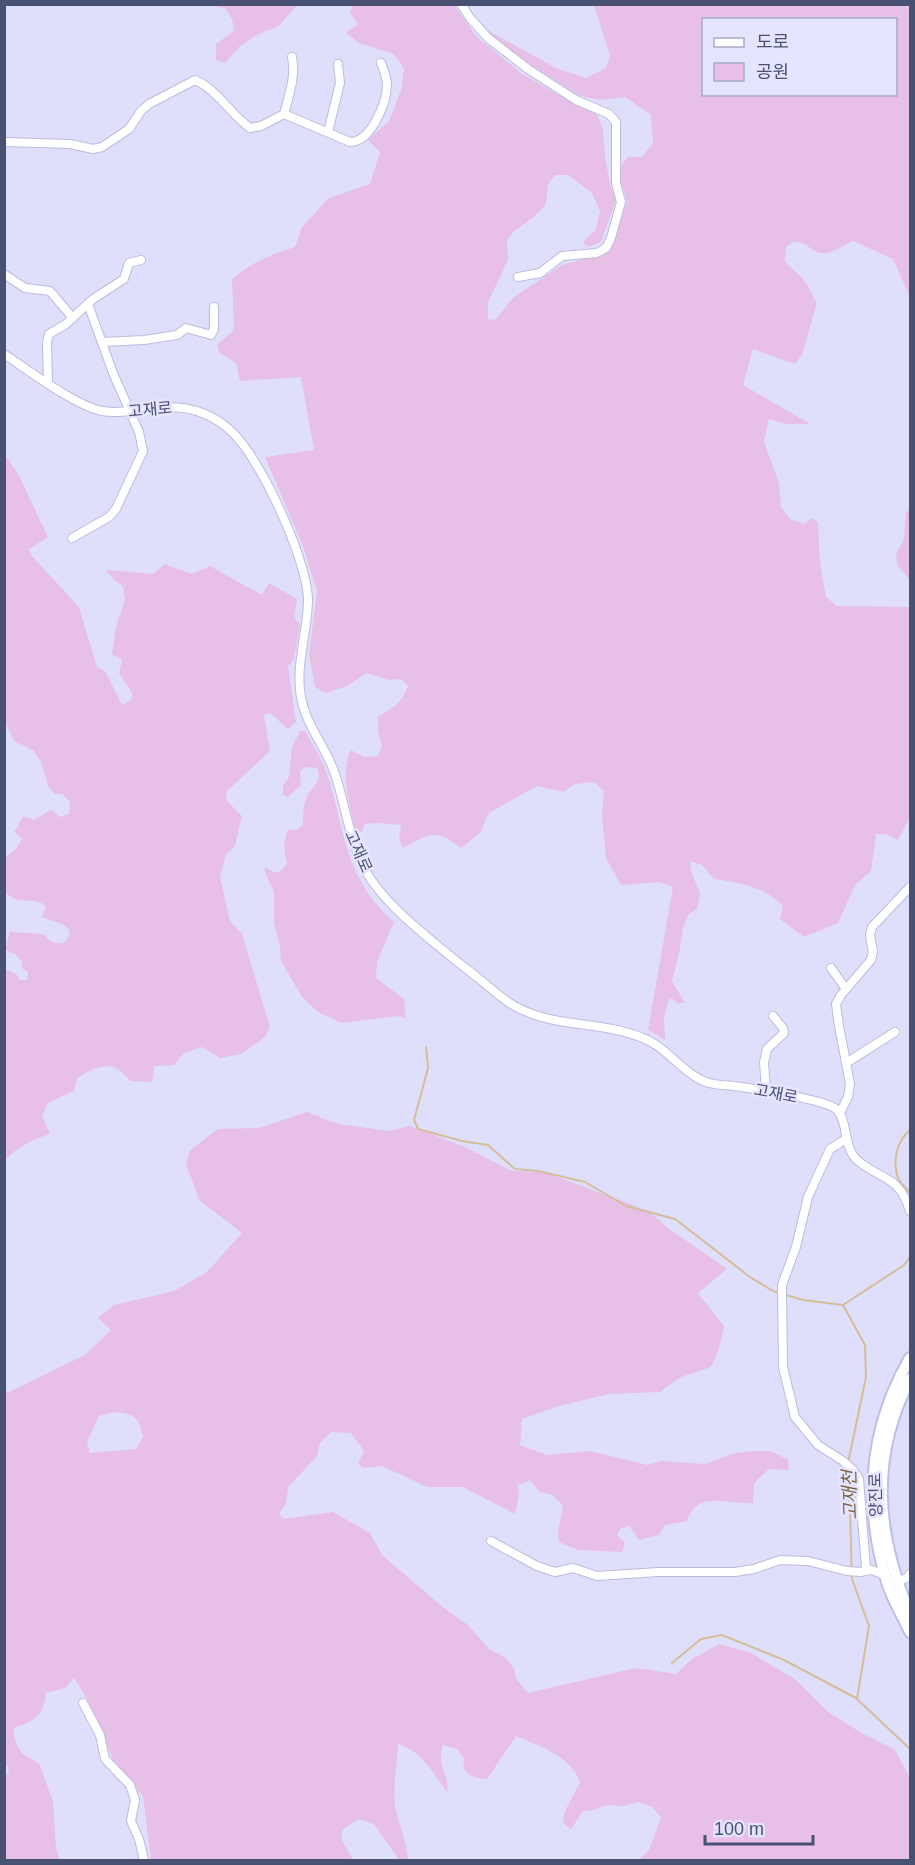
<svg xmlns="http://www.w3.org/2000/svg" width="915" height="1865" font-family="Arial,'Noto Sans KR',sans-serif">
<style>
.green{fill:#e8bfe7;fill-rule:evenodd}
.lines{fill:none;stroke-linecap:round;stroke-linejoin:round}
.stream{stroke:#d5bd9c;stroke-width:2}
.street-casing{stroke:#babddc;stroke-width:10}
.secondary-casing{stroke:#bcc0e6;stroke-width:14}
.street{stroke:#fff;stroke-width:8}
.secondary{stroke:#fff;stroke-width:10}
.labels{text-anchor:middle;stroke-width:5;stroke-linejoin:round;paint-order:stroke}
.street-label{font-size:16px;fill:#485171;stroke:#e6e5ff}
.water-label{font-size:18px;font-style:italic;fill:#7d643f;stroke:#e6e5ff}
</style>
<rect width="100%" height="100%" fill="#e0dffb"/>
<g class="green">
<path d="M202 5 297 4V5L280 25 257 35 240 46 225 63 216 60V44L234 31 232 19 225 8Z"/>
<path d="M353 5H454L477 37 521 73 574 104 597 114 603 130 605 157 611 188 616 200 601 242 588 247 583 242 596 229 600 211 591 192 568 175H555L548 185 546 204 534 217 514 231 507 241 508 260 488 302V319L495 320 514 297 562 265 606 253 612 244 627 201 620 177 622 164 628 157H642L653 143 651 115 625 97 601 100 580 96 510 51 478 25 556 68 586 78 606 68 610 56 594 5H910V297L893 259 853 241C842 246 827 258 815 251 803 244 809 243 793 242L786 247 785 261C790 268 796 271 802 278 807 282 812 296 817 303L802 355 795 364 753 349 743 385 810 424H785L769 419 764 442 779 483 781 507 790 519 804 524 812 518 818 522 820 563 826 597 837 606 910 607V817L898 840 887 834H876L871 871 855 885 838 923 804 937 780 919 783 906C767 888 738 882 714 879L702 865 690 861 691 871 700 893 697 909 689 914 683 927 680 949 672 981 685 1003H678L669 998 664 1018 665 1040 648 1030 673 887 659 882 621 885 606 858 602 815 604 791 594 782 575 784 564 792 537 786 489 813 480 833 461 848C434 828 431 833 403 848L399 838 401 825 378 823 365 824 362 832 355 829C350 804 339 774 351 750L364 757 378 756 382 746 378 731V716C393 709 402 702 408 686L401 679 390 680 366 673 347 686 326 693 315 687 309 655 317 591 303 546 265 457 314 450 301 377 240 381 236 363 219 352 217 345 234 330 232 279C250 263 272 254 295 247L302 227 329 198 370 184 380 152 368 140 389 121 401 90 404 69 394 54 359 43 346 33 358 24 350 12ZM704 20H896V94H704Z"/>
<path d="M4 453 19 476 48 537 29 549 31 555 79 607 97 667 105 671 122 705 131 700 132 693 119 673 122 660 112 654 116 626 125 600 123 586 114 580 106 570 153 574 165 564 192 574 210 566 262 595 269 583 297 599 294 618 300 624 294 659 288 666 296 722 288 729 270 713 264 715 270 751 226 792 227 801 242 816 235 846 226 854 220 877 230 921 242 934 270 1027 265 1037 241 1054 220 1058 202 1047 184 1053 174 1065 154 1066 152 1082 130 1081C113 1058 98 1066 77 1078L74 1091 48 1103 42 1116 50 1134C32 1140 17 1146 5 1161V969L16 974 20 980H27L28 972 22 968V962L15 954 5 950 10 931C22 934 33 932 45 935 50 943 55 944 64 943L70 935 69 929C62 922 51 921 42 917L46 906C36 898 29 902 18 900 14 899 8 895 5 893V858L17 848 22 838 14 832 24 816 34 820 51 810 60 817 69 814 70 802 62 794H55L49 788 41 762 34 751 14 741 5 722Z"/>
<path d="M910 508V580L897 565 896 554 904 539 906 513Z"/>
<path d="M300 731H305C313 745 323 760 328 777 347 837 344 876 394 922L377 962 376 978 404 999 406 1019 399 1016 342 1023 318 1012 302 997 281 961 280 946 274 923V892L265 872V867L275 873 282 870 287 863C284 851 283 842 288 830H296L303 825C303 817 303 807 306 799 310 786 324 783 317 768L305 767 300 771 301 785 288 797 283 795V786L289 777 292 747Z"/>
<path d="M307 1112 338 1124 389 1131 410 1126 465 1147 512 1171 544 1172 630 1204 653 1215 668 1228 727 1269 698 1293 724 1326 719 1349 711 1367 681 1377 660 1392 609 1394 555 1407 522 1419 520 1445 547 1455 589 1451 648 1465 661 1461 705 1464 736 1453 754 1451H771L788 1460 789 1470 769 1469 754 1483 753 1503C728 1505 697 1489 687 1521L665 1525 659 1535 639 1540 629 1526 620 1529 617 1535 625 1543 622 1552 578 1550 559 1542 558 1532 563 1506 553 1495 540 1492 530 1480 518 1485 519 1496 515 1514 463 1487H427L382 1466 363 1468 358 1463 364 1451 351 1433 331 1432 320 1443 317 1456 288 1487 286 1503 279 1514 284 1519 333 1512 370 1533 382 1555 444 1608 468 1625 489 1649 505 1657 514 1668 516 1679 528 1693 636 1668 676 1674 692 1659 719 1644 751 1653 796 1680 827 1711 860 1732 895 1750 910 1778V1860H639L649 1850 661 1818 652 1807 639 1802 624 1806 607 1805 594 1810 583 1811 571 1829 563 1823 565 1811 580 1782C572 1757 538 1745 516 1736L487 1779C472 1778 461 1774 464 1758L457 1749 443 1745C436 1769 450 1772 447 1792 432 1772 423 1752 398 1744 397 1765 393 1785 395 1805 398 1824 407 1841 408 1860H399L374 1824 359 1819 342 1830V1840L353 1860H151L143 1796 115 1764 85 1695 74 1678 65 1688 46 1693C44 1716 34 1721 14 1728 14 1748 21 1755 39 1763L53 1801 56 1848 60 1860H5L4 1778 9 1772 8 1767 4 1764V1390L9 1392 85 1355 111 1330 98 1318 114 1305 174 1291 207 1272 242 1233 200 1201 186 1165 190 1150 218 1129 259 1128ZM115 1412C135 1414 138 1416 143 1436L136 1449 90 1453 87 1442 99 1416Z"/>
</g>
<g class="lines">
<g class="stream">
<path d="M426 1047 428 1068 414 1120 418 1129 462 1141 488 1145 515 1169 538 1171 585 1182 626 1206 675 1219 750 1277 773 1291 803 1300 843 1305"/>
<path d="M910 1130C897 1141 892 1160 898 1178 900 1183 907 1189 910 1193"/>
<path d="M848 1463 866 1377 865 1345 843 1305 904 1265 910 1257"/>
<path d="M847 1469 845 1477 850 1509 852 1579 869 1626 857 1699 910 1749"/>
<path d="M672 1663 701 1639 722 1635 784 1660 856 1698"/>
</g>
<defs>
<g id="street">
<path d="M461 4 470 18 488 38 528 69 576 100 609 114 616 122V183L621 202 611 238 606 248 597 253 562 256 540 273 518 277"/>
<path d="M284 114C289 95 296 77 292 57"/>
<path d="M328 132 340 83 338 64"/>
<path d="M4 142 70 144 93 149 102 147 129 129 141 111 149 104 195 80C218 90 230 114 250 128L261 126 284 114 350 142C371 142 386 104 387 86 387 78 384 70 381 63"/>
<path d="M4 274 25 288 50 291 72 317"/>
<path d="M102 342 144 340 177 335 186 328 211 335 214 329V307"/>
<path d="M4 354C28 370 76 406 102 411 118 414 135 410 151 408 183 404 211 410 234 434 262 462 307 560 308 599 308 631 295 665 301 697 306 726 326 747 335 774 345 804 348 832 361 862 379 902 430 939 464 967 479 978 493 991 508 1002 548 1029 600 1020 643 1038 667 1047 682 1073 706 1082 717 1086 729 1085 741 1087 758 1089 825 1100 836 1109 848 1119 843 1147 857 1160 882 1181 899 1175 910 1211"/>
<path d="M48 383 47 343 49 334 66 324 93 299 124 279 129 263 141 260"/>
<path d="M72 538 109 517 116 509 143 451 139 432 113 373 88 304"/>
<path d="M831 968 846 989"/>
<path d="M846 1063 895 1032"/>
<path d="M766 1092 764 1062 767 1049 784 1033 783 1028 773 1016"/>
<path d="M840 1113 848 1097 850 1084 839 1026 836 1004 841 995 871 960 873 952 870 935 872 927 910 887"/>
<path d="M846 1139 830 1149 808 1197 796 1247 782 1285 783 1367 795 1417 818 1445 843 1461 854 1471 859 1479 866 1568 885 1575"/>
<path d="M491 1541 537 1566 555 1572 573 1568 597 1576 658 1572H735L754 1569 780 1560 808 1561 847 1571 861 1572 870 1570"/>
<path d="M894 1582 907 1578 910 1574"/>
<path d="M83 1703 100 1735 105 1759 130 1785 135 1800 131 1821 139 1839 144 1860"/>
</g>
<g id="secondary">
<path d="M910 1358C869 1429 863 1503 887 1582 892 1599 903 1616 910 1632"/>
<path d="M910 1379C869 1457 876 1535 910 1614"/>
</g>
</defs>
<use href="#street" class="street-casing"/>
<use href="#secondary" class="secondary-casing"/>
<use href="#street" class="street"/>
<use href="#secondary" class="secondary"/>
</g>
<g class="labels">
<g class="street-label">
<text transform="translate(150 409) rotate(-5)" y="6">고재로</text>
<text transform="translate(359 851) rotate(66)" y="6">고재로</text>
<text transform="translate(776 1093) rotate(11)" y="6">고재로</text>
<text transform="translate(875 1495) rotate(-91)" y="6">양진로</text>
</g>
<g class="water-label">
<text transform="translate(850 1495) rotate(-92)" y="6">고재천</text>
</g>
</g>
<rect width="915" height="1865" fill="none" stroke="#485171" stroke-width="12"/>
<rect x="702" y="18" width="195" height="78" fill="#e6e5ff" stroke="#a7aac6" stroke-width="1.5"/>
<rect x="714" y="38" width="30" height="9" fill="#ffffff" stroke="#a7aac6" stroke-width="1.5"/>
<text x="756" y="48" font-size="18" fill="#485171">도로</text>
<rect x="714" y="63" width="30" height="18" fill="#e8bfe7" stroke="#a7aac6" stroke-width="1.5"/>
<text x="756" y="78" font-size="18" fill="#485171">공원</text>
<path d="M705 1835v9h108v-9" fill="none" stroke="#485171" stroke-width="3"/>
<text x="714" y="1835" font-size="18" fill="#485171" stroke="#e6e5ff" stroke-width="4.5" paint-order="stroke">100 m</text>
</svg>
